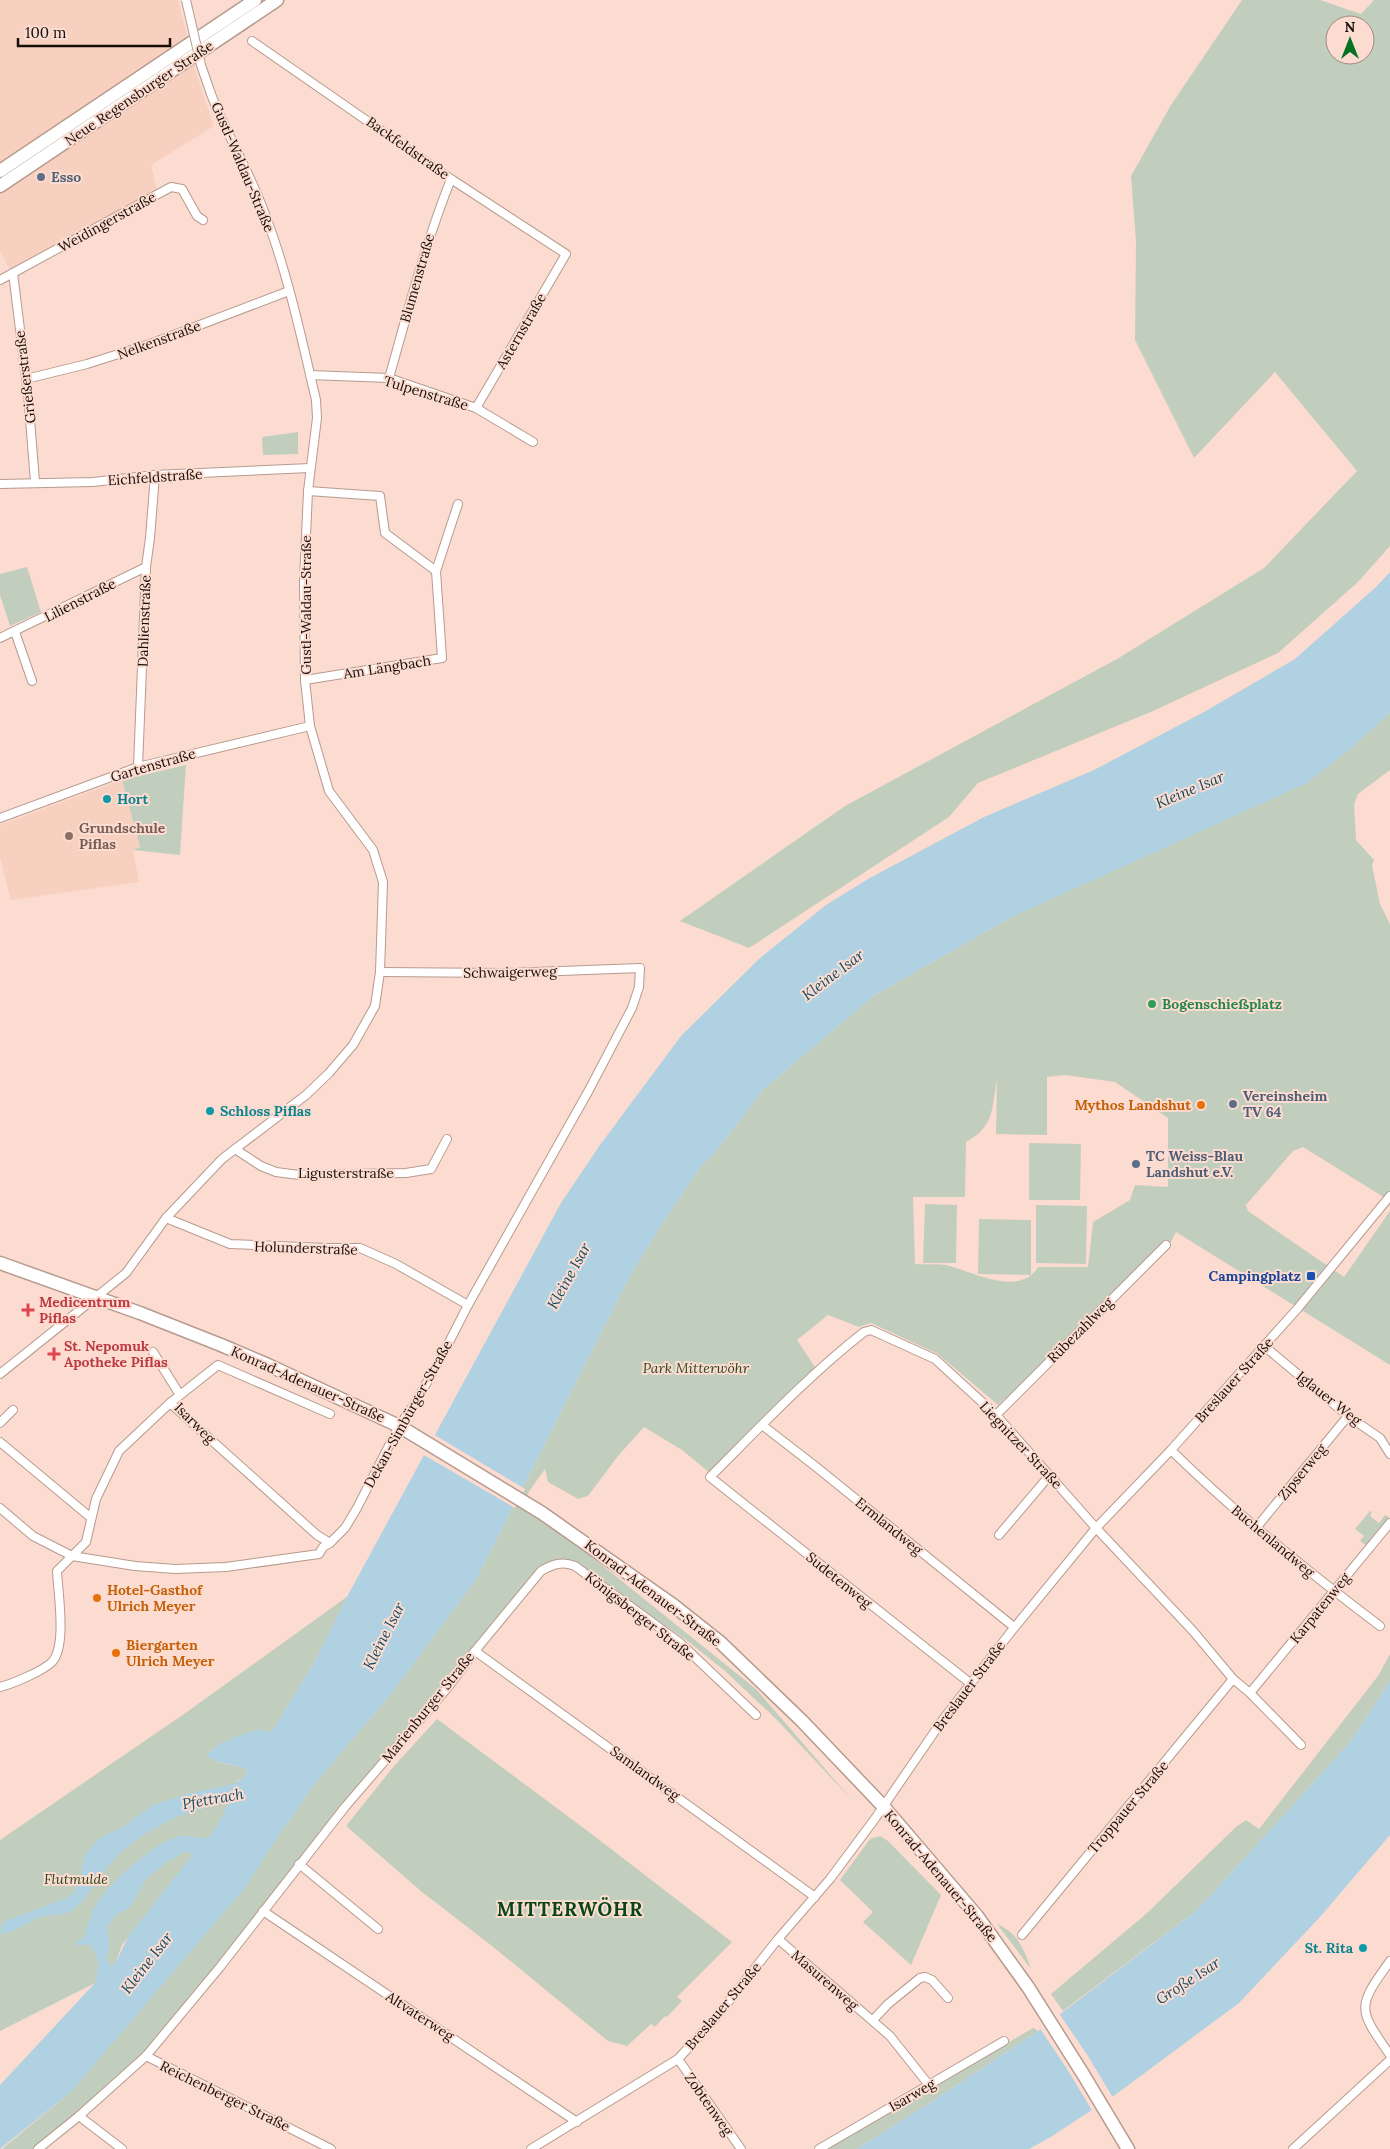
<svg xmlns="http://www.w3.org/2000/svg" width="1390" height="2149" font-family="Lora,serif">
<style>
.built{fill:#f7d0c0}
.green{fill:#c2cebd;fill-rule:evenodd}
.water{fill:#b0d1e1;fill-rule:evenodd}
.pier{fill:#fcdcd0}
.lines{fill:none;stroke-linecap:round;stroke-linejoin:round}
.minor-casing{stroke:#b79a8e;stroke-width:10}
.primary-casing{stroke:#b79a8e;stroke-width:15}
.trunk-casing{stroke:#b79a8e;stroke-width:15}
.minor{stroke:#fff;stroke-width:8}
.primary{stroke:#fff;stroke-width:12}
.trunk{stroke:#fff;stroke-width:12}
.minor-bridge-casing{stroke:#b79a8e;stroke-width:10;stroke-linecap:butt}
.minor-bridge{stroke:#fff;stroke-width:8}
.service-dot{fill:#5c6f8a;stroke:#fcdcd0;stroke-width:2}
.culture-dot{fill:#0f9aa8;stroke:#fcdcd0;stroke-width:2}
.education-dot{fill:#8d6e63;stroke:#fcdcd0;stroke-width:2}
.leisure-dot{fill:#2e9e5b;stroke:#fcdcd0;stroke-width:2}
.food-dot{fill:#e8710a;stroke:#fcdcd0;stroke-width:2}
.transit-dot{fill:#1a4fb4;stroke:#fcdcd0;stroke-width:2}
.health-dot{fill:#e0444e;stroke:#fcdcd0;stroke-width:2}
.labels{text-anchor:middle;stroke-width:4;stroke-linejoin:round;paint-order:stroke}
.street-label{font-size:14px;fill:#170d09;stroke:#fcdcd0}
.service-label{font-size:14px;font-weight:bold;fill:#4e5e75;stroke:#fcdcd0;text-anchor:start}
.culture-label{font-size:14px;font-weight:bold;fill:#0d838f;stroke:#fcdcd0;text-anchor:start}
.education-label{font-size:14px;font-weight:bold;fill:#785e54;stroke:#fcdcd0;text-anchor:start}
.leisure-label{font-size:14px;font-weight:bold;fill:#27864d;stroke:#fcdcd0;text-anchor:start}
.food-label{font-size:14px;font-weight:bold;fill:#c56008;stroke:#fcdcd0;text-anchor:start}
.transit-label{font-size:14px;font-weight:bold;fill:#164399;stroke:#fcdcd0;text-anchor:end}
.health-label{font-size:14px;font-weight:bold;fill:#be3a42;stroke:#fcdcd0;text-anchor:start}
.park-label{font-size:14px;font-style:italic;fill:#2c461e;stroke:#fcdcd0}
.water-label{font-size:15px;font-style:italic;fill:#0f4c65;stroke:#fcdcd0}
.district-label{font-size:19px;font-weight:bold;letter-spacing:1px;fill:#064614;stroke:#fcdcd0}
</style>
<rect width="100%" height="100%" fill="#fcdcd0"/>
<g class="built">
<path d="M0 0H178L196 72 214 126 151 165 157 191 10 269 0 252Z"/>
<path d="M122 780 140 847 133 851 139 882 11 900 0 857V825Z"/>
</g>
<g class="green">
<path d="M1242 0H1320L1361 14 1374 0H1390V546L1358 582 1278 653 1153 711 978 783 949 817 749 948 680 921 845 806 1117 659 1264 568 1357 471 1275 372 1194 458 1135 340 1136 241 1131 176 1171 105ZM1335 25H1365V55H1335Z"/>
<path d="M298 432V454L263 455 262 437Z"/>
<path d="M27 567 41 612 10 626 0 595V574Z"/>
<path d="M1390 713V770L1358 794 1354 805 1356 840 1374 860 1372 865 1380 904 1390 924V1201L1303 1147 1293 1151 1246 1205 1248 1211 1344 1277 1390 1211V1365L1176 1232 1168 1247 1126 1292 998 1405 938 1354 871 1323 859 1327 828 1315 797 1340 815 1367 710 1473 682 1450 644 1427 618 1456 588 1496 578 1499 548 1482 545 1469 530 1490 521 1508 546 1520 756 1689 852 1800 776 1719 725 1671 685 1639 642 1610 593 1572 565 1562 541 1572 146 2056 38 2149H2L71 2092 279 1835 315 1784 391 1694 476 1580 630 1276 664 1221 703 1164 717 1150 764 1089 875 995 1012 917 1350 749ZM1065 1075 1115 1082 1168 1118V1187L1135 1185 1130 1200 1093 1222 1088 1267H1038C1020 1297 975 1273 950 1266 939 1263 926 1265 915 1264L913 1197H965L966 1142C995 1126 991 1110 997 1081L996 1134 1047 1135V1077Z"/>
<path d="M186 765 180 855 133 850 140 847 122 780Z"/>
<path d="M1029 1143 1081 1144 1080 1200H1029Z"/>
<path d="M925 1204 957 1205 956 1263H923Z"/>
<path d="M1036 1205 1087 1206 1086 1264 1036 1263Z"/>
<path d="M979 1219 1031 1220V1275L978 1274Z"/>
<path d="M1370 1511 1372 1512 1370 1516 1379 1523 1385 1515 1389 1517 1366 1545 1360 1541 1364 1536 1355 1529Z"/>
<path d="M348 1596 314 1663 274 1728 268 1732 258 1729 243 1736 228 1740 210 1751 212 1759C222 1765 235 1764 245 1769L247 1773 244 1777 237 1781 227 1807 217 1827 122 1945 115 1964 95 1983 0 2031V1840L184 1714Z"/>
<path d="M1390 1654V1681L1351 1741 1197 1910 1063 2011 1051 1994 1146 1914 1236 1827 1246 1820 1259 1829 1378 1676Z"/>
<path d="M437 1719 589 1832 732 1942 677 1997 682 2001 667 2017 665 2016 655 2027 651 2024 627 2046 608 2041 492 1946 422 1892 346 1826 394 1766Z"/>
<path d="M880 1836 888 1841 941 1895 911 1965 863 1922 873 1912 840 1880 870 1839Z"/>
<path d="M997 1924C1018 1933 1024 1949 1031 1969Z"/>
<path d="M1033 2028 1038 2031 925 2106 856 2149H826Z"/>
</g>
<g class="water">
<path d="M1390 572V713L1350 749 1307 783 1012 917 875 995 764 1089 717 1150 703 1164 664 1221 630 1276 476 1580 391 1694 315 1784 279 1835 244 1889 71 2092 0 2149V2085L95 1983C99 1968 102 1953 86 1944L78 1946 76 1942 85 1936C87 1924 92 1910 99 1900 113 1880 154 1843 177 1837 186 1834 198 1838 208 1838L217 1826 229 1802C189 1808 136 1832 110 1864 98 1878 86 1901 71 1911 61 1917 49 1913 38 1918 25 1924 15 1933 0 1934L3 1922 66 1898 73 1893 78 1886 85 1854 101 1837 125 1826 151 1806 186 1794 234 1784 244 1777 247 1773 245 1769C232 1763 219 1765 207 1756 217 1740 242 1736 258 1729L268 1732 274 1728 314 1663 348 1595 561 1203 600 1145 681 1036 759 959 826 905 868 879 984 817 1094 770 1204 712 1295 659 1376 587ZM184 1852H189L191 1854V1857L130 1934C124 1942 118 1963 111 1967L106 1958 110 1944 107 1927 116 1915 129 1908 148 1877 166 1863Z"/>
<path d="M1390 1681V1835L1320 1917 1239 2003 1115 2095 1049 2138 1029 2149H856L925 2106 1038 2031 1197 1910 1351 1741Z"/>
</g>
<g class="pier">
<path d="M433 1434 525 1489 515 1508 422 1454Z"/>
<path d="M1058 2012 1088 2056 1113 2098 1093 2112 1067 2069 1039 2027Z"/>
</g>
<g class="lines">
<defs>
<g id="minor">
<path d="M252 41 451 179 566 254 476 408"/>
<path d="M13 273 28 394 35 482"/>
<path d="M0 280 171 187 182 189 197 216 203 220"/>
<path d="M310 375 389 378 476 408 533 442"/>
<path d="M389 378C408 311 425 244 451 179"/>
<path d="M26 379 87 364 150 344 289 291"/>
<path d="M0 484 93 482 155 475 310 468"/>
<path d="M308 491 380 496 385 533 436 571 458 504"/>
<path d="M15 632 32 681"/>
<path d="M0 638 146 567"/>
<path d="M305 680 442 658 436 571"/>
<path d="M138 767 146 567 150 538 155 475"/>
<path d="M0 818 138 767 310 726"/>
<path d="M235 1149 261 1166 276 1172 299 1175 406 1173 431 1169 447 1139"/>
<path d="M166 1218 230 1244 326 1248H360L396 1264 468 1305"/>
<path d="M1264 1346 1348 1416 1380 1438 1390 1454"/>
<path d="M153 1352 180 1395"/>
<path d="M0 1374 126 1273 166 1218 222 1159 306 1095 329 1073 353 1045 375 1006 380 972 383 882 373 850 329 791 310 726 305 680 304 581 308 491 317 418 316 400C301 336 287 270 263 209 248 169 226 133 211 94"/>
<path d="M330 1414 218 1365 170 1403 317 1535 330 1543"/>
<path d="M996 1415 1166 1245"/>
<path d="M0 1423 13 1410"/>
<path d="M762 1425 815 1466 1014 1627"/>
<path d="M0 1442 90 1517"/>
<path d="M1171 1450C1236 1514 1307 1571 1380 1626"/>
<path d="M0 1508 33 1536 72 1556 135 1566 175 1569 226 1567 319 1554 323 1547 330 1543 345 1528 357 1508 399 1426 414 1405 443 1354 468 1305 589 1090 632 1008 639 987 640 968 506 973 380 972"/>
<path d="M1256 1528 1348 1416"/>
<path d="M999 1535 1049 1476"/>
<path d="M475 1651 815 1897"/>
<path d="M970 1683 710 1477C759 1428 809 1375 864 1332L871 1330 935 1359 996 1415 1096 1528 1193 1631 1233 1679 1250 1693 1301 1745"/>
<path d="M0 1687C12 1684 43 1671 52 1662 67 1646 58 1593 57 1571L86 1542 96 1499 119 1451 170 1403"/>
<path d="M1250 1693 1390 1523"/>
<path d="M299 1864 378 1929"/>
<path d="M263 1911 577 2122"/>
<path d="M1022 1935 1233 1679"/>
<path d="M778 1939 890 2036 929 2085"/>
<path d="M1390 1961C1357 2007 1357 2008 1390 2055"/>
<path d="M873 2020 888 2004 920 1978 925 1977 932 1980 948 1998"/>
<path d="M146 2056 331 2149"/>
<path d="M678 2059 741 2149"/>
<path d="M79 2116 122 2149"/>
<path d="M38 2149 79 2116 146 2056 220 1967 345 1807 449 1686 475 1651 541 1571C553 1564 562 1561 575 1566L679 1642 756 1715"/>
<path d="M531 2149 678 2059 714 2020 778 1939 830 1879 874 1820 944 1718 1010 1633 1096 1528 1171 1450 1298 1308 1390 1196"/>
<path d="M819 2149 1004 2041"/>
<path d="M1293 2149 1390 2060"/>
</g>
<path id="primary" d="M0 1263 140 1313 221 1345 268 1365 399 1426 542 1513 673 1605 721 1643 802 1721 883 1806 977 1916 1028 1987 1083 2074 1128 2149"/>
<g id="trunk">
<path d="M0 171 255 0"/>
<path d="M0 186 277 0"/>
</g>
</defs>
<use href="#minor" class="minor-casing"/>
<use href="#primary" class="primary-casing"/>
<use href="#trunk" class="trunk-casing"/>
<use href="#minor" class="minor"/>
<use href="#primary" class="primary"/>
<use href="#trunk" class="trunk"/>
<defs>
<path id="minor-bridge" d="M186 0 201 65 211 94"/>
</defs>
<use href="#minor-bridge" class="minor-bridge-casing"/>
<use href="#minor-bridge" class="minor-bridge"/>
</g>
<g class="service-dot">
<circle cx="41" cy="177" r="5"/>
<circle cx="1233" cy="1104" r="5"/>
<circle cx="1136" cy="1164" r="5"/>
</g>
<g class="culture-dot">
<circle cx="107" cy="799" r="5"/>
<circle cx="210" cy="1111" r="5"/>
<circle cx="1363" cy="1948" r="5"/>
</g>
<circle class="education-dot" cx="69" cy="836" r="5"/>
<circle class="leisure-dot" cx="1152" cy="1004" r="5"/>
<g class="food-dot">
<circle cx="1201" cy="1105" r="5"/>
<circle cx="97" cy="1598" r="5"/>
<circle cx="116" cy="1653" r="5"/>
</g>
<rect class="transit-dot" x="1306" y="1271" width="10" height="10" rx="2.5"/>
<g class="health-dot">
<path d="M25.5 1302.5h5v5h5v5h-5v5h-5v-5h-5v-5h5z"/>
<path d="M51.5 1346.5h5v5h5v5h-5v5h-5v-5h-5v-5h5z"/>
</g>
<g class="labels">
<g class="street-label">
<text transform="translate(139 93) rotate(-34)" y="5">Neue Regensburger Straße</text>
<text transform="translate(408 148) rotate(35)" y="5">Backfeldstraße</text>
<text transform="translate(243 167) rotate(67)" y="5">Gustl-Waldau-Straße</text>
<text transform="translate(107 222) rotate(-29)" y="5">Weidingerstraße</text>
<text transform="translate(417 278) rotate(-74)" y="5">Blumenstraße</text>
<text transform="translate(521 331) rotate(-60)" y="5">Asternstraße</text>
<text transform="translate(159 340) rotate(-20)" y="5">Nelkenstraße</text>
<text transform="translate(25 377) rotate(-97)" y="5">Grießerstraße</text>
<text transform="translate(426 393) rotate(17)" y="5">Tulpenstraße</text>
<text transform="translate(155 477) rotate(-4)" y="5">Eichfeldstraße</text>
<text transform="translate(80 600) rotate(-27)" y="5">Lilienstraße</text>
<text transform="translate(306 605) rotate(-90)" y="5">Gustl-Waldau-Straße</text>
<text transform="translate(144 621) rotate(-88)" y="5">Dahlienstraße</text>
<text transform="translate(387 667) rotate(-9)" y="5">Am Längbach</text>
<text transform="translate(153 765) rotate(-16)" y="5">Gartenstraße</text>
<text transform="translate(510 972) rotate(-1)" y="5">Schwaigerweg</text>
<text x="346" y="1178">Ligusterstraße</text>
<text transform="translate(306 1248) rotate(2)" y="5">Holunderstraße</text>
<text transform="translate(1080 1330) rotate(-45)" y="5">Rübezahlweg</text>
<text transform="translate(1234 1380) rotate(-48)" y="5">Breslauer Straße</text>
<text transform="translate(308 1384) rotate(24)" y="5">Konrad-Adenauer-Straße</text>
<text transform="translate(1329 1398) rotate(38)" y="5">Iglauer Weg</text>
<text transform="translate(408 1414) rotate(-61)" y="5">Dekan-Simbürger-Straße</text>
<text transform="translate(195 1423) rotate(45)" y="5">Isarweg</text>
<text transform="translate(1021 1445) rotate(47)" y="5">Liegnitzer Straße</text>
<text transform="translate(1302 1472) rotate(-51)" y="5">Zipserweg</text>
<text transform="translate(889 1526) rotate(39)" y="5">Ermlandweg</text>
<text transform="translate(1273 1541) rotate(40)" y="5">Buchenlandweg</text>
<text transform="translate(839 1580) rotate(39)" y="5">Sudetenweg</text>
<text transform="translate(653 1593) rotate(37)" y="5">Konrad-Adenauer-Straße</text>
<text transform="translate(1320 1608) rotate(-51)" y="5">Karpatenweg</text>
<text transform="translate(640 1616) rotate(38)" y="5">Königsberger Straße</text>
<text transform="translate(969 1686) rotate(-53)" y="5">Breslauer Straße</text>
<text transform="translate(428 1707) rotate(-51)" y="5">Marienburger Straße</text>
<text transform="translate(645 1773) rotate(36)" y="5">Samlandweg</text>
<text transform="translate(1128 1807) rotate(-50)" y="5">Troppauer Straße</text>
<text transform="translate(941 1876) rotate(50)" y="5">Konrad-Adenauer-Straße</text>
<text transform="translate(825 1980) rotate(41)" y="5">Masurenweg</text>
<text transform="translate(723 2006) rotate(-50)" y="5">Breslauer Straße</text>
<text transform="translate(420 2016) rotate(33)" y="5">Altvaterweg</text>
<text transform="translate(912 2095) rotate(-30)" y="5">Isarweg</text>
<text transform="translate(225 2096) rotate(26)" y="5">Reichenberger Straße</text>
<text transform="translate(709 2104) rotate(55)" y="5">Zobtenweg</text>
</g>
<g class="service-label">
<text x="51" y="182">Esso</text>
<text x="1243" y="1101">Vereinsheim<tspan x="1243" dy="16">TV 64</tspan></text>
<text x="1146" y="1161">TC Weiss-Blau<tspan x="1146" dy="16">Landshut e.V.</tspan></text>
</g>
<g class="culture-label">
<text x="117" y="804">Hort</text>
<text x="220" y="1116">Schloss Piflas</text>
<text x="1353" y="1953" text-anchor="end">St. Rita</text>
</g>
<g class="education-label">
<text x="79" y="833">Grundschule<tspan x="79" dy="16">Piflas</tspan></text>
</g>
<g class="leisure-label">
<text x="1162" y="1009">Bogenschießplatz</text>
</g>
<g class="food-label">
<text x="1191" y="1110" text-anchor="end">Mythos Landshut</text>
<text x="107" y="1595">Hotel-Gasthof<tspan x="107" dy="16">Ulrich Meyer</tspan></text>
<text x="126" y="1650">Biergarten<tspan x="126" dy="16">Ulrich Meyer</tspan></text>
</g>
<g class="transit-label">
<text x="1301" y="1281">Campingplatz</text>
</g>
<g class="health-label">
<text x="39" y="1307">Medicentrum<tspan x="39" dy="16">Piflas</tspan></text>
<text x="64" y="1351">St. Nepomuk<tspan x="64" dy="16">Apotheke Piflas</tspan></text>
</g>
<g class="park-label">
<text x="696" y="1373">Park Mitterwöhr</text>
<text x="76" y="1884">Flutmulde</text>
</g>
<g class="water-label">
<text transform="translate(1190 790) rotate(-23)" y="5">Kleine Isar</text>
<text transform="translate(833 975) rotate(-37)" y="5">Kleine Isar</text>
<text transform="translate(569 1276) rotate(-61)" y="5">Kleine Isar</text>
<text transform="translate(384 1636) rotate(-63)" y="5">Kleine Isar</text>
<text transform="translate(213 1799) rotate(-10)" y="5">Pfettrach</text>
<text transform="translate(147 1963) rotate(-52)" y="5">Kleine Isar</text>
<text transform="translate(1188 1981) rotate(-33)" y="5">Große Isar</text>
</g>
<g class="district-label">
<text x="570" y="1916">MITTERWÖHR</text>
</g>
</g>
<g transform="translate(1350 40)"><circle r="24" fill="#fcdcd0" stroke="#a08980"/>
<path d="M0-4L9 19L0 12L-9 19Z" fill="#067224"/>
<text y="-8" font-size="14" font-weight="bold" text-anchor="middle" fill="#170d09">N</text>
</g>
<path d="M18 38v8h152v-8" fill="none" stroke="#170d09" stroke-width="2.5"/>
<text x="25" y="38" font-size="15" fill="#170d09" stroke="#fcdcd0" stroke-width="4" paint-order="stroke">100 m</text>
</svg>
